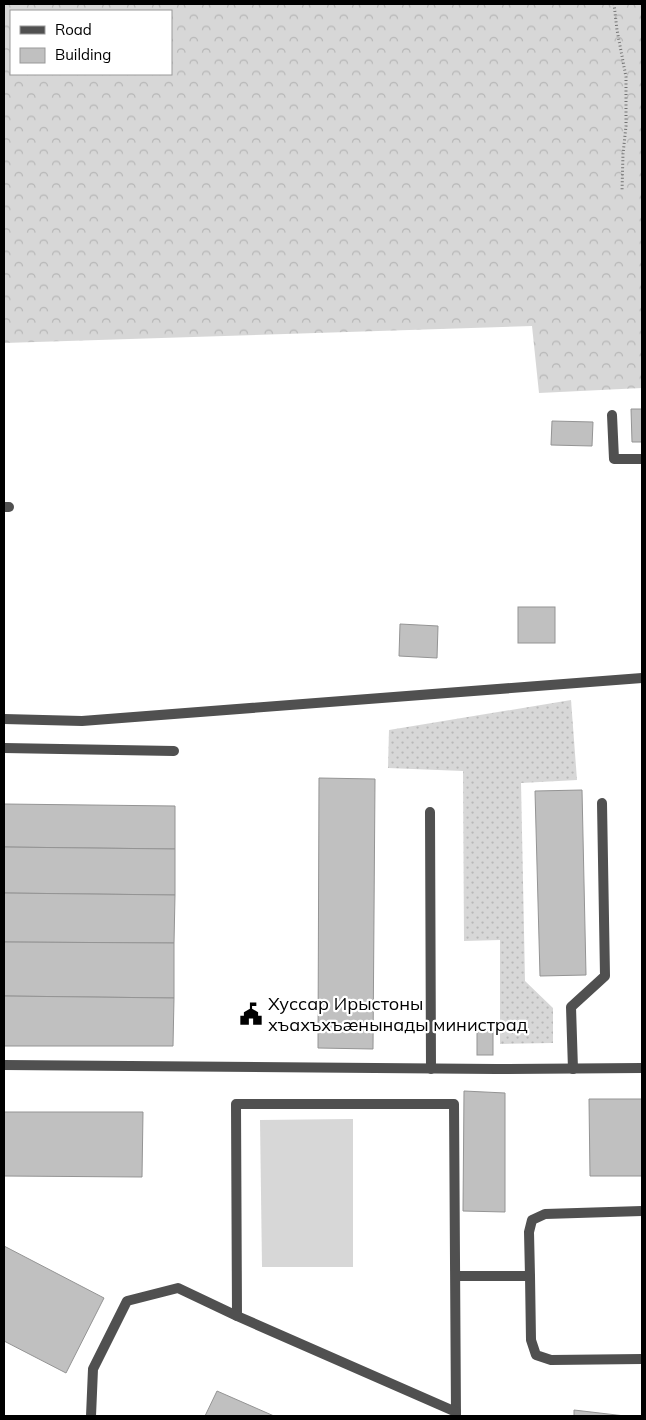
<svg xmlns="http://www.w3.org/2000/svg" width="646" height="1420" font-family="Mulish,sans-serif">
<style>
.grass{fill:url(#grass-dots)}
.forest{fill:url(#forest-crowns);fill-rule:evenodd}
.garden{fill:#d7d7d7}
.building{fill:#c0c0c0;stroke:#949494}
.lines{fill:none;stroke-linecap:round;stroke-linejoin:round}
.path{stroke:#727272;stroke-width:3;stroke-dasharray:1 2.5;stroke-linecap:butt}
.service{stroke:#505050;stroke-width:10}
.minor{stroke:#505050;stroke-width:10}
.labels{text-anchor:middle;stroke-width:4.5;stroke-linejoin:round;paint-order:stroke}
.poi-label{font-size:18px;fill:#000;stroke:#fff;text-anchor:start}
</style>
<defs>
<pattern id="grass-dots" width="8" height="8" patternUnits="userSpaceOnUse" patternTransform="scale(1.25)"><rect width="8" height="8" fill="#d7d7d7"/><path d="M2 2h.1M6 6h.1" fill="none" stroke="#b7b7b7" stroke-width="1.8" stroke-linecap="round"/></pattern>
<pattern id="forest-crowns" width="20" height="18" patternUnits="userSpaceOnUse" patternTransform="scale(1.25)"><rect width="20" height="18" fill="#d7d7d7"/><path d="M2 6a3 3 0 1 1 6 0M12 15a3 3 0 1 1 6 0" fill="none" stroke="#b7b7b7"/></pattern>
</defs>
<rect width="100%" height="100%" fill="#fff"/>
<path class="grass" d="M571 700 577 780 521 783 525 981 553 1008V1043L500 1044V940L464 941 463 771 388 768 389 730Z"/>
<path class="forest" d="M4 4H642V388L539 393 532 326 4 343ZM11 11H171V74H11Z"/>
<path class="garden" d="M353 1119V1267H262L260 1120Z"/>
<g class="building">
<path d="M631 409H642V442H632Z"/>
<path d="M552 421 593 422 592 446 551 445Z"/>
<rect x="518" y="607" width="37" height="36"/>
<path d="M400 624 438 626 437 658 399 656Z"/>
<path d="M319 778 375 779 373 1049 318 1048Z"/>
<path d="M582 790 586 975 540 976 535 791Z"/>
<path d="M4 804 175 806V849L4 847Z"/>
<path d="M4 847 175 849V895L4 893Z"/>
<path d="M4 893 175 895 174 943 4 942Z"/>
<path d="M4 942 174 943V998L4 996Z"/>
<path d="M4 996 174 998 173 1046H4Z"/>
<rect x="477" y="1029" width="16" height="26"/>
<path d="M464 1091 505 1093V1212L463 1211Z"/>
<path d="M589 1099H642V1176H590Z"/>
<path d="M4 1112H143L142 1177 4 1176Z"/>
<path d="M4 1246 104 1298 66 1373 4 1341Z"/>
<path d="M217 1391 274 1416H205Z"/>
<path d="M574 1410 625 1416H574Z"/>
</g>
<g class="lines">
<path class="path" d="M614 4 617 30 626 77V126L623 154 622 191"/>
<g class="service">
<path d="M612 415 614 459H642"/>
<path d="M4 507H9"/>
<path d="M4 719 82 721 642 678"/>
<path d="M4 748 174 751"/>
<path d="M430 812 431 1069"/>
<path d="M4 1065 496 1069"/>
<path d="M573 1069 571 1007 605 976 602 803"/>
<path d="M456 1276H530L531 1340 536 1355 551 1360 642 1359"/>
<path d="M530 1276 529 1232 532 1220 545 1214 642 1211"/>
<path d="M237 1316 236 1104H454L456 1416"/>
<path d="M91 1416 93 1369 127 1301 178 1288 237 1316 456 1412"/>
</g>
<path class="minor" d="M496 1069 642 1068"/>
</g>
<defs>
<symbol id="civic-bare" viewBox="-9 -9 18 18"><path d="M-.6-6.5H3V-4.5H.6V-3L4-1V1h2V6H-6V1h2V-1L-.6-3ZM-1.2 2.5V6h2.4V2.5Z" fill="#000" stroke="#fff" stroke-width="2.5" paint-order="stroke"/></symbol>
</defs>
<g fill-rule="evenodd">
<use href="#civic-bare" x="235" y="998" width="32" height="32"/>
</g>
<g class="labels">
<g class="poi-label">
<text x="268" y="1010">Хуссар Ирыстоны<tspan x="268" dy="21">хъахъхъæнынады министрад</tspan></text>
</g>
</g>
<rect width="646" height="1420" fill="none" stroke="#000000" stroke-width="10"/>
<rect x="10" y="10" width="162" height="65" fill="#ffffff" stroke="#999999"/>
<rect x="20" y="26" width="25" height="8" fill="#505050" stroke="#999999"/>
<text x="55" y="35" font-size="15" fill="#000000">Road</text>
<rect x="20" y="48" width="25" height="15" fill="#c0c0c0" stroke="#999999"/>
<text x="55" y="60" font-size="15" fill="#000000">Building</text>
</svg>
